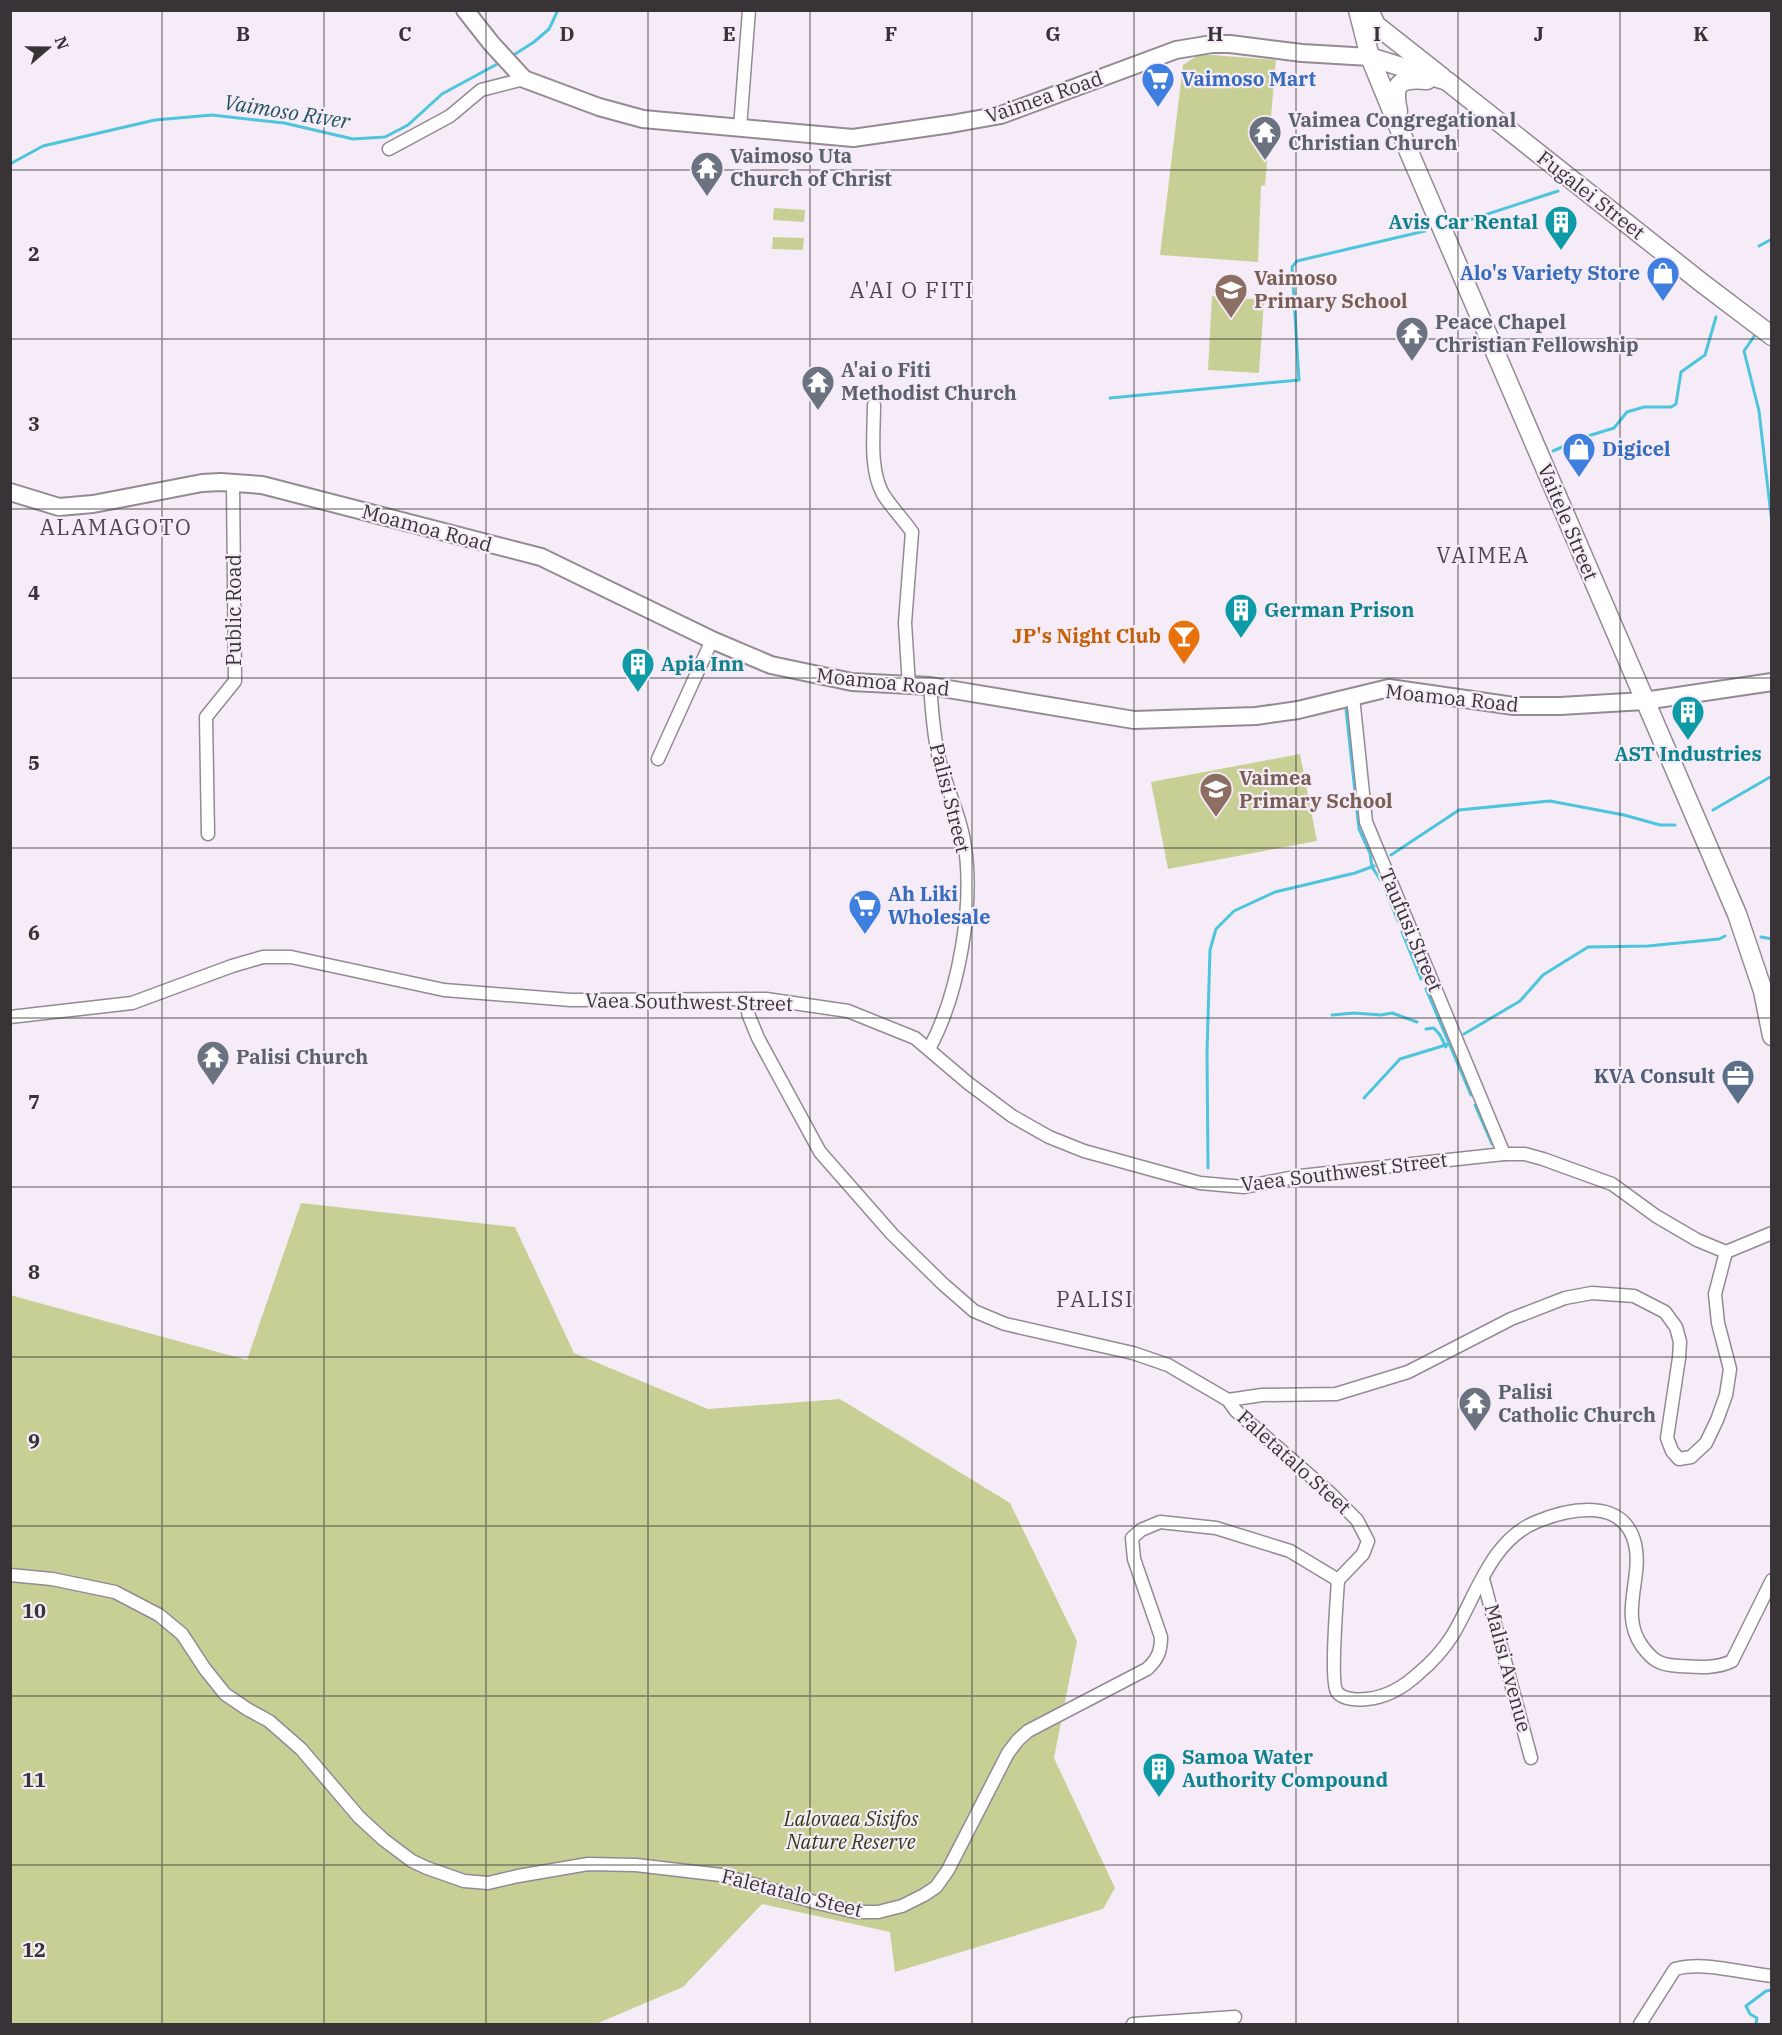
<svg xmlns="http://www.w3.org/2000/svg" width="1782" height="2035" font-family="'IBM Plex Serif',serif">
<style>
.green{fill:#c7cf95}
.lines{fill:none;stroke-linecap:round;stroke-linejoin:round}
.stream{stroke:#4cc5dd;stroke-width:3}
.street-casing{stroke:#938a94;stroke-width:15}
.secondary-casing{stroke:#938a94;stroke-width:20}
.primary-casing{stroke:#938a94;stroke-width:21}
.street{stroke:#fff;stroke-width:12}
.secondary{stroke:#fff;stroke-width:16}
.primary{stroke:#fff;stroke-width:18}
.grid{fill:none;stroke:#373337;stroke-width:1.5;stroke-opacity:0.55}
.labels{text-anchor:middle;stroke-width:4.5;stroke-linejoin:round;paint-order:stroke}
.shop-label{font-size:20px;font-weight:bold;fill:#366cbe;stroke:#f6ecf7;text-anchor:start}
.street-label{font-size:20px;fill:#373337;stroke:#f6ecf7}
.worship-label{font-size:20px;font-weight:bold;fill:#5b616d;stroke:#f6ecf7;text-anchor:start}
.culture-label{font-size:20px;font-weight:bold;fill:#0d838f;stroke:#f6ecf7;text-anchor:start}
.education-label{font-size:20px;font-weight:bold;fill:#785e54;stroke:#f6ecf7;text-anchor:start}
.food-label{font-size:20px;font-weight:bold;fill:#c56008;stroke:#f6ecf7;text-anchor:end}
.service-label{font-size:20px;font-weight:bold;fill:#4e5e75;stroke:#f6ecf7;text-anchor:end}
.park-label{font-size:20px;font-style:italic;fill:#353914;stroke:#f6ecf7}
.water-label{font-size:21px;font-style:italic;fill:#20535e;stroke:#f6ecf7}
.quarter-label{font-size:22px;letter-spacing:1.5px;fill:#4d454f;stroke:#f6ecf7}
.grid-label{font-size:20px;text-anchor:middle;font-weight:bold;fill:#373337;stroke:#f6ecf7;stroke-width:4.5;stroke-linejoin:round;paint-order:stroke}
</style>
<rect width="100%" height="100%" fill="#f6ecf7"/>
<g class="green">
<path d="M1200 54 1276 60 1265 185 1261 186 1258 262 1160 255 1183 65Z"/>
<path d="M774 208 805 210 804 222 773 220Z"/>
<path d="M773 237 804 238 803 250 772 249Z"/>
<path d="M1212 296 1264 300 1259 373 1208 370Z"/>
<path d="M1300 754 1317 841 1168 869 1151 782Z"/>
<path d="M301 1203 515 1227 574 1353 708 1409 840 1399 1010 1503 1077 1641 1054 1758 1115 1888 1103 1909 895 1972 890 1932 762 1904 683 1987 596 2024H11L10 1295 247 1360Z"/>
</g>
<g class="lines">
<g class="stream">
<path d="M512 56 534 42 549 29 558 10"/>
<path d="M10 164 43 146 155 120 212 115 284 123 353 139 385 137 408 125 442 94 501 62"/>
<path d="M1457 224 1558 191"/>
<path d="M1759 246 1772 239"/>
<path d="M1755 335 1744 351 1759 411 1772 524"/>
<path d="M1110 398 1299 380 1292 267 1297 261 1425 231"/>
<path d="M1553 451 1588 436 1614 428 1627 412 1644 407H1671L1676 404 1681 372 1705 355 1716 317"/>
<path d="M1346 709 1359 829 1370 853 1372 867 1381 881"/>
<path d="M1713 810 1772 776"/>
<path d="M1391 855 1459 810 1550 801 1624 815 1660 825H1675"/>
<path d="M1386 891 1398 921"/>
<path d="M1402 932 1421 979"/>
<path d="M1761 937 1772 939"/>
<path d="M1426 989 1471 1095"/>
<path d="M1332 1015 1354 1013 1381 1015 1392 1013 1417 1022"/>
<path d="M1426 1029 1434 1028 1440 1035 1446 1047"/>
<path d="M1464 1034 1520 1001 1543 975 1588 947 1648 946 1719 939 1725 936"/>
<path d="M1364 1098 1400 1059 1449 1044"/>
<path d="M1475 1105 1492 1144"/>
<path d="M1208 1168 1207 1052 1210 950 1216 929 1234 911 1275 892 1355 873 1374 866"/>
<path d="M1756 2024 1757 2018 1750 2014 1746 2006 1766 1991 1772 1990"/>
</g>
<defs>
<g id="street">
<path d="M740 128 749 10"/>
<path d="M389 149 450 116 481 90 524 79"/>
<path d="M874 405C874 432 869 469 883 494 891 507 903 519 912 532L905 623 909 686"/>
<path d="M1353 697 1366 822 1504 1154"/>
<path d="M658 759 712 640"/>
<path d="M208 834 206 717 235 681 233 483"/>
<path d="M745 999 749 1016 758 1038 820 1152 892 1234 943 1284 974 1311 1005 1324 1133 1353 1168 1365 1228 1400 1262 1395 1336 1394 1408 1372 1511 1319 1565 1298 1592 1293 1634 1296 1665 1312 1676 1327 1680 1342 1679 1358 1667 1438 1672 1451 1679 1459 1691 1457 1706 1443 1717 1420 1726 1395 1730 1369 1718 1323 1715 1294 1726 1252"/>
<path d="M10 1017 132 1003 232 966 263 957H291L444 990 571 1000 766 999 848 1011 915 1038 968 1083 1012 1116 1049 1137 1084 1151 1200 1183 1244 1187 1300 1176 1504 1154H1525L1543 1159 1612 1184 1656 1216 1697 1240 1726 1252 1772 1233"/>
<path d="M929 1049C959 994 975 903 964 841 959 811 944 783 938 754 933 731 932 708 930 686"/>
<path d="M10 1575 52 1579 115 1592 159 1615 182 1634 205 1669 225 1694 247 1709 269 1721 301 1749 359 1817 384 1840 412 1861 427 1868 464 1881 488 1883 518 1876 588 1864 636 1865 721 1875 818 1903 856 1912H878L902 1906 924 1895 936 1887 948 1870 1008 1753 1018 1740 1028 1731 1147 1669C1158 1659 1161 1651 1161 1637L1134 1559 1132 1538 1141 1530 1160 1522 1216 1528 1290 1551 1338 1580 1363 1554 1368 1541 1357 1520 1331 1494 1236 1411 1228 1400"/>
<path d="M1483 1579 1531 1758"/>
<path d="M1338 1580C1337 1598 1330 1682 1337 1692 1343 1700 1359 1700 1367 1699 1388 1697 1404 1687 1419 1673 1431 1663 1443 1650 1452 1636 1476 1597 1490 1541 1536 1522 1569 1508 1624 1497 1635 1544 1643 1578 1619 1614 1642 1646 1653 1661 1660 1665 1679 1666 1698 1667 1716 1669 1732 1661L1772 1580"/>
<path d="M1133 2024 1235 2017"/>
<path d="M1640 2024 1675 1969C1705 1961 1741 1973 1772 1976"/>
</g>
<g id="secondary">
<path d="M465 10 491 43 524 79 599 107 643 119 853 138 951 124 1001 115 1176 50 1212 44H1230L1302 53 1370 57"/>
<path d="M10 492 59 507 93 504 202 483 221 482 262 485 541 557 712 640 771 665 852 682 930 686 1134 720 1256 716 1298 710 1389 688 1514 706H1560L1644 701 1772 682"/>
</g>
<g id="primary">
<path d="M1358 10 1370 57 1406 145 1737 914 1763 991 1772 1036"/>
<path d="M1369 10 1376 25 1442 77"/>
<path d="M1370 57 1447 81 1702 283 1772 336"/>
<path d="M1398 111C1392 83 1399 78 1427 80"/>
</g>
</defs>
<use href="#street" class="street-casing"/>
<use href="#secondary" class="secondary-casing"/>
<use href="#primary" class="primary-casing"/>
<use href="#street" class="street"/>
<use href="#secondary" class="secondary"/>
<use href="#primary" class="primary"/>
</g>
<path class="grid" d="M162 10V2024M324 10V2024M486 10V2024M648 10V2024M810 10V2024M972 10V2024M1134 10V2024M1296 10V2024M1458 10V2024M1620 10V2024M10 170H1772M10 339H1772M10 509H1772M10 678H1772M10 848H1772M10 1018H1772M10 1187H1772M10 1357H1772M10 1526H1772M10 1696H1772M10 1865H1772"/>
<defs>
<symbol id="supermarket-pin" viewBox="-11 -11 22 30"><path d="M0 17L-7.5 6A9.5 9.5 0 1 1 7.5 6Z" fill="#3f7fe0" stroke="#f6ecf7"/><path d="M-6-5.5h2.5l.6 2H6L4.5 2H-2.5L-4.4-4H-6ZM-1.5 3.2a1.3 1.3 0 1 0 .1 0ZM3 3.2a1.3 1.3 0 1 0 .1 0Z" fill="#fff"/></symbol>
<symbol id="temple-pin" viewBox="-11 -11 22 30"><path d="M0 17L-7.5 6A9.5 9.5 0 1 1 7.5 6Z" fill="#6b7280" stroke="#f6ecf7"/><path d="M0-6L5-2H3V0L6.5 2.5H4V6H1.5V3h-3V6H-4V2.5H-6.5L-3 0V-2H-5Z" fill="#fff"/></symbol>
<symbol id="building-pin" viewBox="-11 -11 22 30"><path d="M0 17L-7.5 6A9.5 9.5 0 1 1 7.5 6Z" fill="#0f9aa8" stroke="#f6ecf7"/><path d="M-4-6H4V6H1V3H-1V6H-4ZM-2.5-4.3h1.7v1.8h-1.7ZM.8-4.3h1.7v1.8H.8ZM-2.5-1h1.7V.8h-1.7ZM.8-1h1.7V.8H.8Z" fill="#fff"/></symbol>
<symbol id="shop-pin" viewBox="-11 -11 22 30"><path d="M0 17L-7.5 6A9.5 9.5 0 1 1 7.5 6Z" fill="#3f7fe0" stroke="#f6ecf7"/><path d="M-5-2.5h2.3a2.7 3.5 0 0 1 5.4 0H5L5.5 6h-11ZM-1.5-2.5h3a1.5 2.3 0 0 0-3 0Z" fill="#fff"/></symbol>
<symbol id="school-pin" viewBox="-11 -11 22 30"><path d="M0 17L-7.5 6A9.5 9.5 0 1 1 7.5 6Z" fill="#8d6e63" stroke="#f6ecf7"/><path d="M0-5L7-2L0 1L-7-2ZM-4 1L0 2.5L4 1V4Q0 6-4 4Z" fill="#fff"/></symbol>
<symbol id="bar-pin" viewBox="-11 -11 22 30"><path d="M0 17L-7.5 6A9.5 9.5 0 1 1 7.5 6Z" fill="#e8710a" stroke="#f6ecf7"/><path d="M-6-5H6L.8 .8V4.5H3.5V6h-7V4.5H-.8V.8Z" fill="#fff"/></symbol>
<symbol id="office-pin" viewBox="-11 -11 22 30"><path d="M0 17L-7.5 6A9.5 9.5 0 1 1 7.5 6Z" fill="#5c6f8a" stroke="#f6ecf7"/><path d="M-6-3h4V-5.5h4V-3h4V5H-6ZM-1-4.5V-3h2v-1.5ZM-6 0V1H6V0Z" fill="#fff"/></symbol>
</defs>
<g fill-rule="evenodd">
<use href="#supermarket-pin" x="1139" y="60" width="38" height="52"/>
<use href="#temple-pin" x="1246" y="113" width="38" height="52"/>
<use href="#temple-pin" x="688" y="149" width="38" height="52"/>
<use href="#building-pin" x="1542" y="203" width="38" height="52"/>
<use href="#shop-pin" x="1644" y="254" width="38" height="52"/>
<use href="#school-pin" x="1212" y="271" width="38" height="52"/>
<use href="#temple-pin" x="1393" y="314" width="38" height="52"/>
<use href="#temple-pin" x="799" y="363" width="38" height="52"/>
<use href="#shop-pin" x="1560" y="430" width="38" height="52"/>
<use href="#building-pin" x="1222" y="591" width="38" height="52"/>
<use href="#bar-pin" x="1165" y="617" width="38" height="52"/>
<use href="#building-pin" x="619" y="645" width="38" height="52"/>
<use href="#building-pin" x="1669" y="693" width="38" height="52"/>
<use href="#school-pin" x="1197" y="770" width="38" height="52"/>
<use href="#supermarket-pin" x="846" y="887" width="38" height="52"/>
<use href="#temple-pin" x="194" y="1038" width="38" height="52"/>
<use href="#office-pin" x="1719" y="1057" width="38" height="52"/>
<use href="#temple-pin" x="1456" y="1384" width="38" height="52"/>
<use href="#building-pin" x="1140" y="1750" width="38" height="52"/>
</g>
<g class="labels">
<g class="shop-label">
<text x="1181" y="86">Vaimoso Mart</text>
<text x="1640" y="280" text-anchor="end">Alo's Variety Store</text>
<text x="1602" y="456">Digicel</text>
<text x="888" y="901">Ah Liki<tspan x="888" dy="23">Wholesale</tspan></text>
</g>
<g class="street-label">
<text transform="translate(1044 97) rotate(-19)" y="7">Vaimea Road</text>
<text transform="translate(1591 195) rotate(38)" y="7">Fugalei Street</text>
<text transform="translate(1568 522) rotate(67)" y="7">Vaitele Street</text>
<text transform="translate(427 528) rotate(15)" y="7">Moamoa Road</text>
<text transform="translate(234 610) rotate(-90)" y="7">Public Road</text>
<text transform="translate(883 682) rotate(6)" y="7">Moamoa Road</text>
<text transform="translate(1452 698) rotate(6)" y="7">Moamoa Road</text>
<text transform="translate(950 798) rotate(76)" y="7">Palisi Street</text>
<text transform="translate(1411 930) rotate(67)" y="7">Taufusi Street</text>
<text transform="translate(689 1002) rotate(1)" y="7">Vaea Southwest Street</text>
<text transform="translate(1344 1172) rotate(-7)" y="7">Vaea Southwest Street</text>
<text transform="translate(1294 1462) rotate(42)" y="7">Faletatalo Steet</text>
<text transform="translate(1508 1668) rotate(75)" y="7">Malisi Avenue</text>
<text transform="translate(792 1893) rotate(14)" y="7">Faletatalo Steet</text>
</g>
<g class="worship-label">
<text x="1288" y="127">Vaimea Congregational<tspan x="1288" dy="23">Christian Church</tspan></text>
<text x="730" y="163">Vaimoso Uta<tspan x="730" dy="23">Church of Christ</tspan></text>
<text x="1435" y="329">Peace Chapel<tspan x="1435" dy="23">Christian Fellowship</tspan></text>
<text x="841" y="377">A'ai o Fiti<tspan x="841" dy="23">Methodist Church</tspan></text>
<text x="236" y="1064">Palisi Church</text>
<text x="1498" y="1399">Palisi<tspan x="1498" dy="23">Catholic Church</tspan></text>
</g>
<g class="culture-label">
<text x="1538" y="229" text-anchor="end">Avis Car Rental</text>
<text x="1264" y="617">German Prison</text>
<text x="661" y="671">Apia Inn</text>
<text x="1688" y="761" text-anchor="middle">AST Industries</text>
<text x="1182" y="1764">Samoa Water<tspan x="1182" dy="23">Authority Compound</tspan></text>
</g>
<g class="education-label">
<text x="1254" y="285">Vaimoso<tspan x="1254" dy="23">Primary School</tspan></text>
<text x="1239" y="785">Vaimea<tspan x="1239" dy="23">Primary School</tspan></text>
</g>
<g class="food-label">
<text x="1161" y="643">JP's Night Club</text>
</g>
<g class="service-label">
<text x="1715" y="1083">KVA Consult</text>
</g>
<g class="park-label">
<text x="851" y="1826">Lalovaea Sisifos<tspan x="851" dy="23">Nature Reserve</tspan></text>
</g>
<g class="water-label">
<text transform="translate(287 112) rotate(9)" y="7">Vaimoso River</text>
</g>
<g class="quarter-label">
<text x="912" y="298">A'AI O FITI</text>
<text x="116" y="535">ALAMAGOTO</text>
<text x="1483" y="563">VAIMEA</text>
<text x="1095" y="1307">PALISI</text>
</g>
</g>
<g class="grid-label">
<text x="243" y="41">B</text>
<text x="405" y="41">C</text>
<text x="567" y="41">D</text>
<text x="729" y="41">E</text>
<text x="891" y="41">F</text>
<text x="1053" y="41">G</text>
<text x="1215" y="41">H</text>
<text x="1377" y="41">I</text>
<text x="1539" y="41">J</text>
<text x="1701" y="41">K</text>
<text x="34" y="261">2</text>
<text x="34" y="431">3</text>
<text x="34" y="600">4</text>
<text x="34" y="770">5</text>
<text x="34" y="940">6</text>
<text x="34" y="1109">7</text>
<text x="34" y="1279">8</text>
<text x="34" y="1448">9</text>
<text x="34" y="1618">10</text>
<text x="34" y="1787">11</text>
<text x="34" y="1957">12</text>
</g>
<rect width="1782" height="2035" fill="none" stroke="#373337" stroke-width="24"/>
<g transform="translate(48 48) rotate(70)" stroke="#f6ecf7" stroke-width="4.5" paint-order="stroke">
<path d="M0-4.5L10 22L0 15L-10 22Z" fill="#373337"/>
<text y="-9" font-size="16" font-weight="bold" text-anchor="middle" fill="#373337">N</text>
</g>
</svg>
